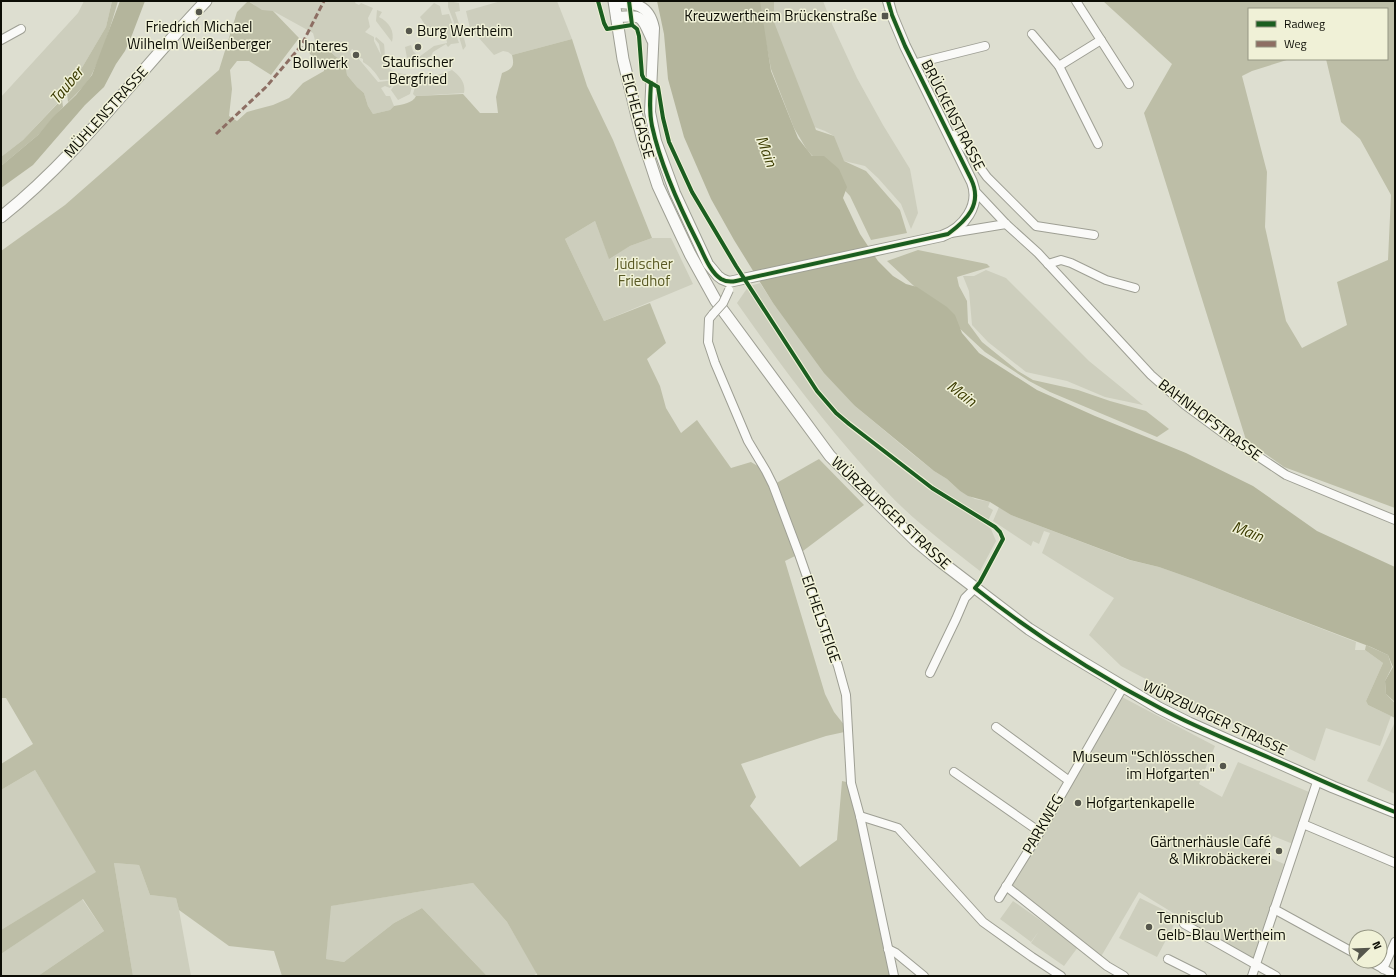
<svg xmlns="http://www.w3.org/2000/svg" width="1396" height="977" font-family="'Titillium Web',sans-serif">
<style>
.green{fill:#cdcebd}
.forest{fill:#bdbea7;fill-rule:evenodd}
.water{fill:#b4b59c}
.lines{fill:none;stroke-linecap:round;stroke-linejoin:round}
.minor-casing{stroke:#9e9f94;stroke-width:10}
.tertiary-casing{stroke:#9e9f94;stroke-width:12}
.secondary-casing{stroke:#9e9f94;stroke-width:13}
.minor{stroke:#fafaf8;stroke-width:8}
.tertiary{stroke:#fafaf8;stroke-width:10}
.secondary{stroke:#fafaf8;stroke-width:11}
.minor-bridge-casing{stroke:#9e9f94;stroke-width:10;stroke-linecap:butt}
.minor-bridge{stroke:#fafaf8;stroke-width:8}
.quiet{stroke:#8d6e63;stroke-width:3;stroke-dasharray:6 3;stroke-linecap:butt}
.cycleway-casing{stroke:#f0f1d7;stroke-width:6}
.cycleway{stroke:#1b5e20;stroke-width:4}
.poi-dot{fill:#55564c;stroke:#f0f1d7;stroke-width:1.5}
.labels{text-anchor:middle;stroke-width:3;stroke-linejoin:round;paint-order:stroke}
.poi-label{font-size:15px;fill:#0c0d05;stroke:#f0f1d7;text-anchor:end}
.street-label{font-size:15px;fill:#0c0d05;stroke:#f0f1d7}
.park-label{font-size:15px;fill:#595924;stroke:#f0f1d7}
.water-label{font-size:16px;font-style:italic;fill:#3c3c02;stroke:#f0f1d7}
</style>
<rect width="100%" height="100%" fill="#ddded0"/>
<g class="green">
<path d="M84 1H112L106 27 67 93 23 140 1 157V97L78 13Z"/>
<path d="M249 1H356L355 3 359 5 361 3 373 8 368 18 370 27 365 32 374 37V41L381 55 379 44 375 39 376 37 384 44C385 50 384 63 389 68 395 76 427 77 437 75 442 74 447 72 452 70 460 76 466 83 464 93L415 96 413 94 417 80 397 78 396 79 380 80C376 73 370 66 363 62V59L359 57V54L352 49 350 52 354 59 358 58 378 82 396 80 390 88 385 86 381 88 386 96H390L394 106 390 110 373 114 368 106 364 93 357 87 347 75 345 62 335 56 323 45 316 44 313 33 273 11H262Z"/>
<path d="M448 1 459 3 460 11 455 12 459 24 458 26 460 28 463 35 461 37 464 38 466 46 463 50 457 30 448 7Z"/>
<path d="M501 1H557L572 39 512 55 508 52 503 51 494 55 470 28 466 11Z"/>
<path d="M770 1H823L832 24 857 78 883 125 910 169 918 213 911 229 901 204 878 178 865 166 840 160 835 146 834 136 825 131 809 125 795 104 769 4Z"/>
<path d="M434 3 440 6 442 15 449 14 459 43 451 44 448 47 446 44 433 52 431 56 418 62H412L407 58 405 47 411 45 413 51 419 57 434 46 447 43 445 29 436 31V28L434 27 432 29 434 32 422 36 417 32 422 28 424 23 420 17Z"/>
<path d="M377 10 382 12 379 17C389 22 395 31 392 42L376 21Z"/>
<path d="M398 80 413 82 410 94 398 100 391 90Z"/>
<path d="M595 221 609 258 630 246 652 238H671L693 284 604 321 565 239Z"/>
<path d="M986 270 1006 278 1089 361 1143 405 1105 397 1067 381 1026 372 988 342 972 325 969 291 963 276H974Z"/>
<path d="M760 283 773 303 855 406 910 452 934 471 947 479 960 491 975 499 990 502 988 507 993 510 988 521H987L933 486 849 422 837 411 818 390 750 286Z"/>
<path d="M748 287 816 392 841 420 931 489 969 512 983 523 991 529 996 541 980 571C948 546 914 521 886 491 831 433 783 369 737 303Z"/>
<path d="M999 507 1011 515 1129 560 1159 567 1193 579 1356 642 1355 650H1365L1383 663 1366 701 1368 705 1391 716 1380 746 1326 728 1315 761 1199 707 1121 666 1089 635 1114 598 1042 553 1050 533 1044 531 1039 544 1033 541 1031 546 993 521Z"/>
<path d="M1122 697 1215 746 1199 784 1222 797 1238 762 1309 792 1293 844 1273 836 1264 855 1284 864 1253 962 1139 892 1099 960 1006 886Z"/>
<path d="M1395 722V794L1367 781Z"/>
<path d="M35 770 97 872 1 930V790Z"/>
<path d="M114 863 139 865 150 895 176 898 179 910 191 976H133Z"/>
<path d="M473 883 507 922 537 973 533 976H487L422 908 394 923 344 962 326 959 330 906Z"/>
<path d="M1140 898 1178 917 1157 957 1119 938Z"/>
<path d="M82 899 104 931 38 976H1V954Z"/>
<path d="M1013 901 1078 947 1064 966 1031 943 1039 931 1031 942 1000 919Z"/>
</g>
<g class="forest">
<path d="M112 1H118C111 25 103 52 92 74 87 84 76 94 68 102L67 93 106 27Z"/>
<path d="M248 1 262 10 273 11 299 38 271 75 249 61H237L230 70 232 89 229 116 237 121 247 112 273 105 289 98 303 83 324 71V69L315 61 306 48 308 44 323 45 335 56 345 62 347 75 357 87 364 93 368 106 373 114 390 110 394 106C401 105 413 103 416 96L463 94 480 113H498L496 97 502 73C512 69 515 67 512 55L572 39 587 86 613 140 652 238 630 246 609 259 595 221 565 239 604 321 650 303 666 343 647 359 660 386 666 408 681 433 697 420 731 468 751 462 766 471 773 485 819 459 864 505 799 554 785 561 825 694 834 712 849 731 826 736 741 764 756 797 750 806 800 867 837 840 842 781 851 783 894 976H538L507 922 473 883 331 906 326 959 344 962 394 923 422 908 487 976H282L274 951 229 946 179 910 176 898 150 895 139 865 114 863 133 976H38L104 931 83 899 1 954V930L96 872 35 770 1 790V764L33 744 6 698H1V251L65 205 219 70 237 12Z"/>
<path d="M758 1H774V22L816 130 834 136 844 161 866 171 900 210 907 233 871 240 850 196 807 150 794 128 771 69Z"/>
<path d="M1103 1H1395V508L1284 467 1246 440 1144 113 1172 64ZM1249 9H1387V59H1326L1341 122 1360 139 1391 195 1388 260 1337 282 1347 325 1302 348 1286 321 1265 227 1267 172 1242 76 1252 71 1290 59H1249Z"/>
<path d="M62 99 63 107 38 135 1 166V157L23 140Z"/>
<path d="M918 250 987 264 990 267 957 277 959 286 967 301 968 323 982 342 1018 371 1033 380 1078 390 1110 401 1146 411 1169 429 1157 437 1050 392 1029 381 985 352 887 261Z"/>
<path d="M1366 645 1388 655 1392 667 1385 681 1386 694 1395 703V718L1368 705 1366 701 1383 663 1365 650Z"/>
</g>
<g class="water">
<path d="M120 1H145L132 35 125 51 116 64 104 87 85 105 33 165 1 188V166L38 135 53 117 76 95 92 75Z"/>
<path d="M657 1H760L771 71 798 138 812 156H824L839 169 847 187 843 198 860 234 878 261 893 276 906 284 917 287 947 307 955 315 962 333 979 353 1037 390 1095 416 1186 453 1253 486 1317 531 1395 567V702L1386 694 1385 681 1393 667 1388 655 1371 647 1193 579 1159 567 1130 560 1011 515 990 502 968 496 960 491 947 479 934 471 855 406 824 373 773 303 734 240 711 199 684 137 668 79 664 34Z"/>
</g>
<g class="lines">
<defs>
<g id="minor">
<path d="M1076 1 1129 84"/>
<path d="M1032 34 1059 66 1098 144"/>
<path d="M1 40 21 29"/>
<path d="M913 64 985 46"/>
<path d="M1059 66 1101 40"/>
<path d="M949 135H954L960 140 987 177 1036 226 1094 235"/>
<path d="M975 191 1006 224 1038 253 1151 375 1185 405 1223 433 1286 475 1395 520"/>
<path d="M951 233 1006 224"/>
<path d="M1048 264 1061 260 1071 263 1106 280 1135 288"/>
<path d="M713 314 709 319 708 342 715 363 748 441 766 471 773 485 799 554 838 666 846 695 851 783 860 816 894 976"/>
<path d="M930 673 956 619 965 598 975 588"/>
<path d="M996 727 1068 780"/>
<path d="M954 772 1040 832"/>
<path d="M860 816 898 828 983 922 1032 957 1061 976"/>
<path d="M1303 824 1395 863"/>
<path d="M1006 886 1107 966 1124 976"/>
<path d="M999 898 1040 832 1123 687"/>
<path d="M1274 909 1356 954"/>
<path d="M1184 924 1276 976"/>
<path d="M888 949 896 953 924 976"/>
<path d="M1168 959 1202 976"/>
<path d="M1369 961 1395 975"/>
<path d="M1383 969 1395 942"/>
<path d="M1252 976 1318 779"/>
</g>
<g id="tertiary">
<path d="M614 3C635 3 649 4 654 28L650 112 656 141 675 193 708 264 718 276 722 279 729 282 942 236C964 228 981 205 972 182L905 46 892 15 888 1"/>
<path d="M616 17C643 15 641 15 652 40"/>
</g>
<g id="secondary">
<path d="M614 1 623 59 642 137 658 186 680 233 690 254 716 301 830 456 916 541 940 561 1029 629 1067 653 1159 708 1189 723 1333 787 1395 812"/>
<path d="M1 217C79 155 137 73 206 1"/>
</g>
</defs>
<use href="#minor" class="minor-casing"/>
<use href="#tertiary" class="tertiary-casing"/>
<use href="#secondary" class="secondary-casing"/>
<use href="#minor" class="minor"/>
<use href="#tertiary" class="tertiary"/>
<use href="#secondary" class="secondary"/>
<defs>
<path id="minor-bridge" d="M713 314 723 303 729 290"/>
</defs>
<use href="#minor-bridge" class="minor-bridge-casing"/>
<use href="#minor-bridge" class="minor-bridge"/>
<path class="quiet" d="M216 134 266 87 301 46 324 1"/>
<defs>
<g id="cycleway">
<path d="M598 1 604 23 607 29 632 25"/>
<path d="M629 1 632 25 637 29 639 36 642 75 644 79 658 87 663 118 669 142 692 192 736 266 817 391 836 413 849 424 932 488 995 527 1000 532 1003 539 980 582 975 588C1032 633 1095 674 1160 708 1195 727 1233 742 1270 758 1312 776 1353 795 1395 812"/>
<path d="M651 83C650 98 649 112 652 126 661 167 679 206 698 243 704 255 710 272 721 279 726 282 731 282 736 281L948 234C967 220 983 204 971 179L905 46 892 15 888 1"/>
</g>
</defs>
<use href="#cycleway" class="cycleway-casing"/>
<use href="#cycleway" class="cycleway"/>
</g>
<g class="poi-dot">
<circle cx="199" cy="12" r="4"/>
<rect x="881" y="12" width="8" height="8" rx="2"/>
<circle cx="409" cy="31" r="4"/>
<circle cx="418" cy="47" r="4"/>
<circle cx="356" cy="55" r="4"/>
<circle cx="1223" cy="766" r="4"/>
<circle cx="1078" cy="803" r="4"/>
<circle cx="1279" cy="851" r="4"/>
<circle cx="1149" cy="927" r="4"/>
</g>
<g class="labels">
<g class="poi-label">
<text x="877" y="21">Kreuzwertheim Brückenstraße</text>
<text x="199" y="32" text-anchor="middle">Friedrich Michael<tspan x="199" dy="17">Wilhelm Weißenberger</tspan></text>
<text x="417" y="36" text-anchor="start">Burg Wertheim</text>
<text x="348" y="51">Unteres<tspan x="348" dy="17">Bollwerk</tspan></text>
<text x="418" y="67" text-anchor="middle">Staufischer<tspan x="418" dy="17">Bergfried</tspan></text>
<text x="1215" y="762">Museum "Schlösschen<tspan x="1215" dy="17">im Hofgarten"</tspan></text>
<text x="1086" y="808" text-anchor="start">Hofgartenkapelle</text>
<text x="1271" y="847">Gärtnerhäusle Café<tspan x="1271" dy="17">&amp; Mikrobäckerei</tspan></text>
<text x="1157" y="923" text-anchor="start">Tennisclub<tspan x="1157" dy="17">Gelb-Blau Wertheim</tspan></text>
</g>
<g class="street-label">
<text transform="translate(106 112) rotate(-48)" y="5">MÜHLENSTRASSE</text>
<text transform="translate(953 115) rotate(63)" y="5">BRÜCKENSTRASSE</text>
<text transform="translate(638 116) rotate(75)" y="5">EICHELGASSE</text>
<text transform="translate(1210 420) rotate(37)" y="5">BAHNHOFSTRASSE</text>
<text transform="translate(891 513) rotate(43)" y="5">WÜRZBURGER STRASSE</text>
<text transform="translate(821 619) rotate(71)" y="5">EICHELSTEIGE</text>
<text transform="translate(1215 718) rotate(25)" y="5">WÜRZBURGER STRASSE</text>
<text transform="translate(1043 824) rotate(-60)" y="5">PARKWEG</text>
</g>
<g class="park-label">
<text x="644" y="269">Jüdischer<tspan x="644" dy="17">Friedhof</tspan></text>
</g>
<g class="water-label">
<text transform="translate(66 85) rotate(-51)" y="6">Tauber</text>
<text transform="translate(767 151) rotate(69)" y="6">Main</text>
<text transform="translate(962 393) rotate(37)" y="6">Main</text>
<text transform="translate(1248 531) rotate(21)" y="6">Main</text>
</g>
</g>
<rect width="1396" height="977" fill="none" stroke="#0c0d05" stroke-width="4"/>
<rect x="1248" y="8" width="140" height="52" fill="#f0f1d7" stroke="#959683"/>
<rect x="1256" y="21" width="20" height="6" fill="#1b5e20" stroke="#959683"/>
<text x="1284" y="28" font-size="12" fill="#0c0d05">Radweg</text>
<rect x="1256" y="41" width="20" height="6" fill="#8d6e63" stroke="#959683"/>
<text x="1284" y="48" font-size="12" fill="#0c0d05">Weg</text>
<g transform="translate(1368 949) rotate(67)"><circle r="19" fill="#f0f1d7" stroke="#959683"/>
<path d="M0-3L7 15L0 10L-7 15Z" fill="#55564c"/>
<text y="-6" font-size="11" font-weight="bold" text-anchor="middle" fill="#0c0d05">N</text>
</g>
</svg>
